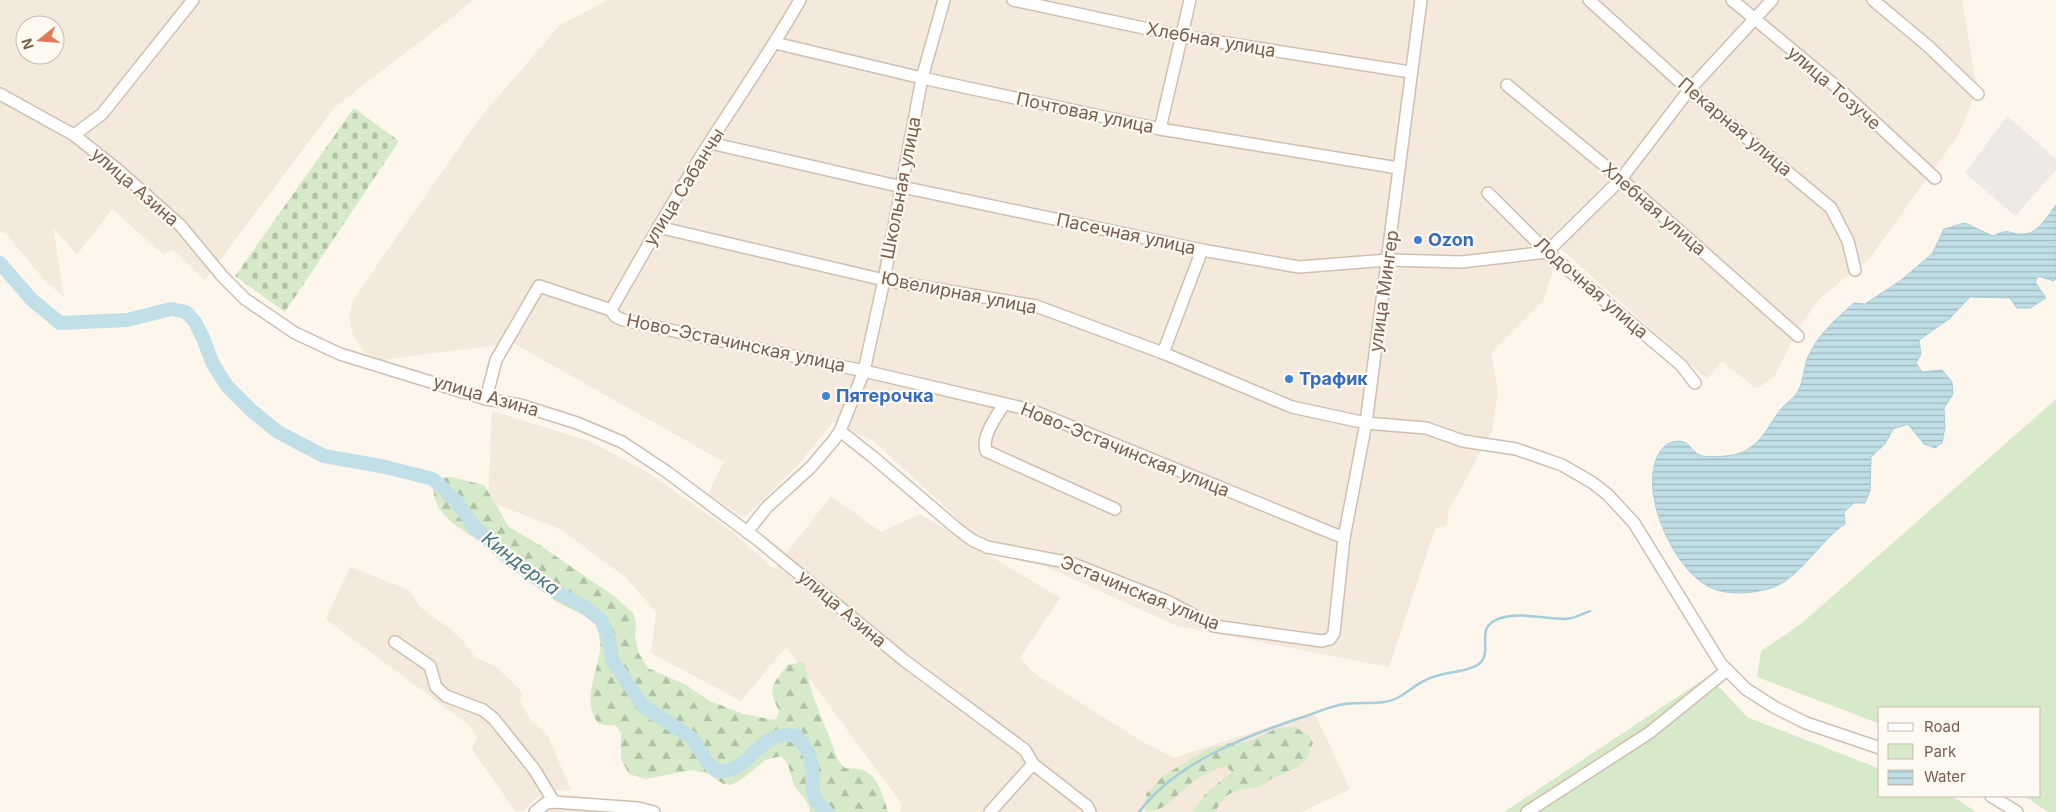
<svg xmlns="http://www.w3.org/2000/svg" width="2056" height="812" font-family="Inter,sans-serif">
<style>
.residential{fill:#f4e9da;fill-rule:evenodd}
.industrial{fill:#eee9e4}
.green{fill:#d6eac9}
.forest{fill:url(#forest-firs)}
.cemetery{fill:url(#cemetery-stones)}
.water{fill:url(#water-rules);stroke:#a6ced8}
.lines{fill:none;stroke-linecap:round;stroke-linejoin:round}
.stream{stroke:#a6ced8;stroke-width:2.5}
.river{stroke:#c0dfe6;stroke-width:14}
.minor-casing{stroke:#cfbfb0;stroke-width:14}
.minor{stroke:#fff;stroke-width:11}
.shop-dot{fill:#3f7fe0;stroke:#fefaf2;stroke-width:2}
.labels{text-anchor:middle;stroke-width:4.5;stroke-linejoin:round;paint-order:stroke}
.street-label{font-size:18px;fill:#785f4e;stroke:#fefaf2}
.shop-label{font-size:18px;font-weight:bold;fill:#366cbe;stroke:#fefaf2;text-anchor:start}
.water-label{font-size:19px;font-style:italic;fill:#457683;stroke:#fefaf2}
</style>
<defs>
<pattern id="forest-firs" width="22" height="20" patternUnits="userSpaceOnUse" patternTransform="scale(1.25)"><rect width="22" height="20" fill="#d6eac9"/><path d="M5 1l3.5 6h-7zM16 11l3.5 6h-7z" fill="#b2c1a5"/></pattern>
<pattern id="cemetery-stones" width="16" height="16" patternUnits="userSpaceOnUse" patternTransform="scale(1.25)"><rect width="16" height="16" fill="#d6eac9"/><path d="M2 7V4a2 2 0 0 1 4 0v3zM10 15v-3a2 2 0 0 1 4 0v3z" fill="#b2c1a5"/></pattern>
<pattern id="water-rules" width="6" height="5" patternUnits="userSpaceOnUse" patternTransform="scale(1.25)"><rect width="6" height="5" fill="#c0dfe6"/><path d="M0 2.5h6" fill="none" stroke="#a1b8bd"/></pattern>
</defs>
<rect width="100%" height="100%" fill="#fcf6ec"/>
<g class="residential">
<path d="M0 0H474L335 107 205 280 172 249 164 255 112 209 77 255 53 227 64 297 45 281 6 233 0 231ZM25 25H55V55H25Z"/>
<path d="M608 0H1962L1977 90 1959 134 1870 258 1820 298 1798 329 1776 374 1760 387 1755 388 1722 361 1707 379 1560 248 1543 301 1491 353 1498 391 1492 431 1449 510 1447 525 1435 529 1389 667 1177 626 974 534 875 442 833 422 798 465 744 518 708 494 724 462 513 343 380 360 364 352 353 335 349 316 353 301 382 258 479 119 560 25Z"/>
<path d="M492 411 589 441 647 472 733 532 774 569 831 496 881 532 920 514 1060 598 1020 658 1035 674 1141 741 1174 758 1314 712 1350 789 1302 812H900L902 804 786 647 741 701 651 653 656 612 625 577 562 530 488 501Z"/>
<path d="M350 567 409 590 421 608 449 628 462 640 475 657 496 667 522 692 520 703 531 720 548 736 571 790 546 791 535 799 525 810 516 812 472 749 477 738 470 726 326 619Z"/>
<path d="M546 806 631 812H540Z"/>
</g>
<path class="industrial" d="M2007 116 2056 159V170L2015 216 1965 173Z"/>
<g class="green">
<path d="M2056 399V812H2048L2024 796H2040V708H1880V724L1757 677 1761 651 1802 623Z"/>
<path d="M1709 676 1747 717 1880 769V796H1948L1957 799 1976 812H1504Z"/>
</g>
<g class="forest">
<path d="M451 477 484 485 509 527 538 544 614 596 633 613 636 621 635 638 639 654 648 668 686 685 708 700 743 714 775 720 779 711C767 686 772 687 787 665L804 662 812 693 839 762 845 768C852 769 859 768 865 771 879 777 884 799 888 812H810C810 802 801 796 796 788 789 777 792 765 781 756L765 760 745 777 731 785 723 784 709 774 693 770 645 779 629 774 621 759V733L616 726 599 724C581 702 597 675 600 650 601 642 598 631 596 623 585 614 571 610 559 603 542 594 528 575 513 562 489 542 420 520 436 478Z"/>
<path d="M1295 727 1309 736 1313 743C1304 770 1298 766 1275 777 1269 779 1265 785 1259 787 1235 792 1228 788 1215 812H1192L1206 793 1232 772 1226 766C1214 769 1198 777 1188 786 1175 796 1165 812 1146 811V794L1163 776 1207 749 1231 743 1247 742 1278 728Z"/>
</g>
<path class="cemetery" d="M354 108 399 141 285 312 235 276Z"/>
<path class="water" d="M2056 205V279L2054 281 2038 276 2035 282 2046 298 2030 308H2017L2010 298 1970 297 1949 319 1919 340 1921 354 1916 363 1922 372 1942 370 1952 382 1953 394 1944 408 1945 427 1942 443 1935 448 1924 444 1908 424 1893 429 1885 444 1871 457 1870 491 1865 503H1854L1844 512 1845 524C1819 541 1799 581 1768 589 1748 594 1724 596 1706 585 1671 565 1635 484 1662 449 1667 442 1678 439 1686 443 1691 446 1694 453 1700 455 1708 459 1737 456 1745 451 1764 440 1768 426 1781 409 1786 403 1793 399 1797 393 1804 382 1803 369 1808 357 1818 334 1836 319 1854 303L1865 304 1900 281 1932 254 1944 229 1965 223 1993 236C2012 227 2008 235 2024 234 2038 234 2048 215 2056 205Z"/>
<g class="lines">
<path class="stream" d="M1139 812C1176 763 1243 737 1300 718 1313 714 1326 708 1339 705 1358 700 1382 707 1399 697 1408 692 1415 685 1424 681 1435 674 1452 673 1464 670 1470 668 1477 667 1481 662 1493 649 1473 626 1501 618 1522 612 1544 619 1565 619 1574 619 1582 614 1590 611"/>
<path class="river" d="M0 263 32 300 60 323 127 320 171 309 186 312 195 322 203 338 213 364 227 386 252 411 278 432 324 456 381 466 433 479 455 500 475 528 505 555 548 587 584 607 601 620 608 636 613 662 644 707 692 738 707 762 717 771C753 774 756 728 797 736L809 753 812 768 813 791 816 801 827 812"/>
<defs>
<g id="minor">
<path d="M1013 0 1181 36 1410 72"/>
<path d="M1589 0 1689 90 1831 208 1848 241 1855 270"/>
<path d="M1732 0 1838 88 1935 178"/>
<path d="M1873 0 1928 46 1978 94"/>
<path d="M775 43 922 78 1160 129 1398 168"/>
<path d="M1507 85 1621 179 1798 336"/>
<path d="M0 94 74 135 118 170 180 225 223 277 245 299 295 333 340 354 486 399 520 405 577 423 622 442 667 472 758 540 905 661 1025 750 1033 764 1087 806 1090 812"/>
<path d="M1160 129 1190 0"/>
<path d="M74 135 102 114 193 0"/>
<path d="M710 143 902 187 1202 250 1299 267 1388 260 1462 262 1547 252 1621 179 1689 90 1772 0"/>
<path d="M1488 193 1547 252 1681 365 1695 383"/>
<path d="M658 227 884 280 1036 306 1163 353 1292 407 1366 423 1426 428 1463 441 1516 449 1562 465 1593 483 1608 495 1634 523 1721 664 1746 689 1774 707 1806 723 1880 748"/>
<path d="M611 310 615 316 623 320 864 371 1031 410 1344 538"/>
<path d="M611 310C643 254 675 197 710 142 740 95 772 49 800 0"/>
<path d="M1163 353 1202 250"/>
<path d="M486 399 496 360 539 286 611 310"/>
<path d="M1004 404C997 416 981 436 986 451L1115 509"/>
<path d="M840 431 873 457 955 527 972 540 987 547 1071 563 1167 601 1214 626 1322 641 1330 639 1334 633 1344 538 1366 423 1421 0"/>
<path d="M747 532 767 507 811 467 833 441 840 431 864 371 884 280 922 78 944 0"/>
<path d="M395 642 430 666 436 687 446 696 483 710 494 719 534 769 554 802"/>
<path d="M1991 796 2017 812"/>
<path d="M535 812 546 803 554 802 638 808 654 812"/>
<path d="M990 812 1033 764"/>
<path d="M1527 812 1649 733 1727 670"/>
</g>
</defs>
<use href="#minor" class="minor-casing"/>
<use href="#minor" class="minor"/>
</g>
<g class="shop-dot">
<circle cx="1418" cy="240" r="5"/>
<circle cx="1289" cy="379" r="5"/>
<circle cx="826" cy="396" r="5"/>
</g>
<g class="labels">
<g class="street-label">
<text transform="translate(1211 40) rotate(10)" y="6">Хлебная улица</text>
<text transform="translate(1834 88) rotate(41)" y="6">улица Тозуче</text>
<text transform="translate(1085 113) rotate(12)" y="6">Почтовая улица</text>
<text transform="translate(1735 127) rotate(40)" y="6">Пекарная улица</text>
<text transform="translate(135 187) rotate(41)" y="6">улица Азина</text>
<text transform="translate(684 187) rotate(-58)" y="6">улица Сабанчы</text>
<text transform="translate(901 188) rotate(-79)" y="6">Школьная улица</text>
<text transform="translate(1654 209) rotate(41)" y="6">Хлебная улица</text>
<text transform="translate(1126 234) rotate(12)" y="6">Пасечная улица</text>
<text transform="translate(1591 288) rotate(41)" y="6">Лодочная улица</text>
<text transform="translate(1384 291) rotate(-82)" y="6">улица Мингер</text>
<text transform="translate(959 293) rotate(11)" y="6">Ювелирная улица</text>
<text transform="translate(736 343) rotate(12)" y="6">Ново-Эстачинская улица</text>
<text transform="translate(486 396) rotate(16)" y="6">улица Азина</text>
<text transform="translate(1125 450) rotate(22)" y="6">Ново-Эстачинская улица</text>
<text transform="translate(1140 593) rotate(22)" y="6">Эстачинская улица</text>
<text transform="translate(842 609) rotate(40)" y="6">улица Азина</text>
</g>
<g class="shop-label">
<text x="1428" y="246">Ozon</text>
<text x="1299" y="385">Трафик</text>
<text x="836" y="402">Пятерочка</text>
</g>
<g class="water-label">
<text transform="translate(521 563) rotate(37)" y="7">Киндерка</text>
</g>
</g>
<rect x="1878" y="707" width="162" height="90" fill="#fefaf2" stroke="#c8bcb0"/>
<rect x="1888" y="723" width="25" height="8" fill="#ffffff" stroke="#c8bcb0"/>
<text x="1924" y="732" font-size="15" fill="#785f4e">Road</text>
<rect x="1888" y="744" width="25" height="15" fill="#d6eac9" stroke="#c8bcb0"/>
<text x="1924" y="757" font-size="15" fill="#785f4e">Park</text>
<rect x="1888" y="770" width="25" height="15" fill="url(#water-rules)" stroke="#c8bcb0"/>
<text x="1924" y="782" font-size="15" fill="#785f4e">Water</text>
<g transform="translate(40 40) rotate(253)"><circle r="24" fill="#fefaf2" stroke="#c8bcb0"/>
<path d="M0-4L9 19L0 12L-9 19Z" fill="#e17a56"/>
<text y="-8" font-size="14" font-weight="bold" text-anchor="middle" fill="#785f4e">N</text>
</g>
</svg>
